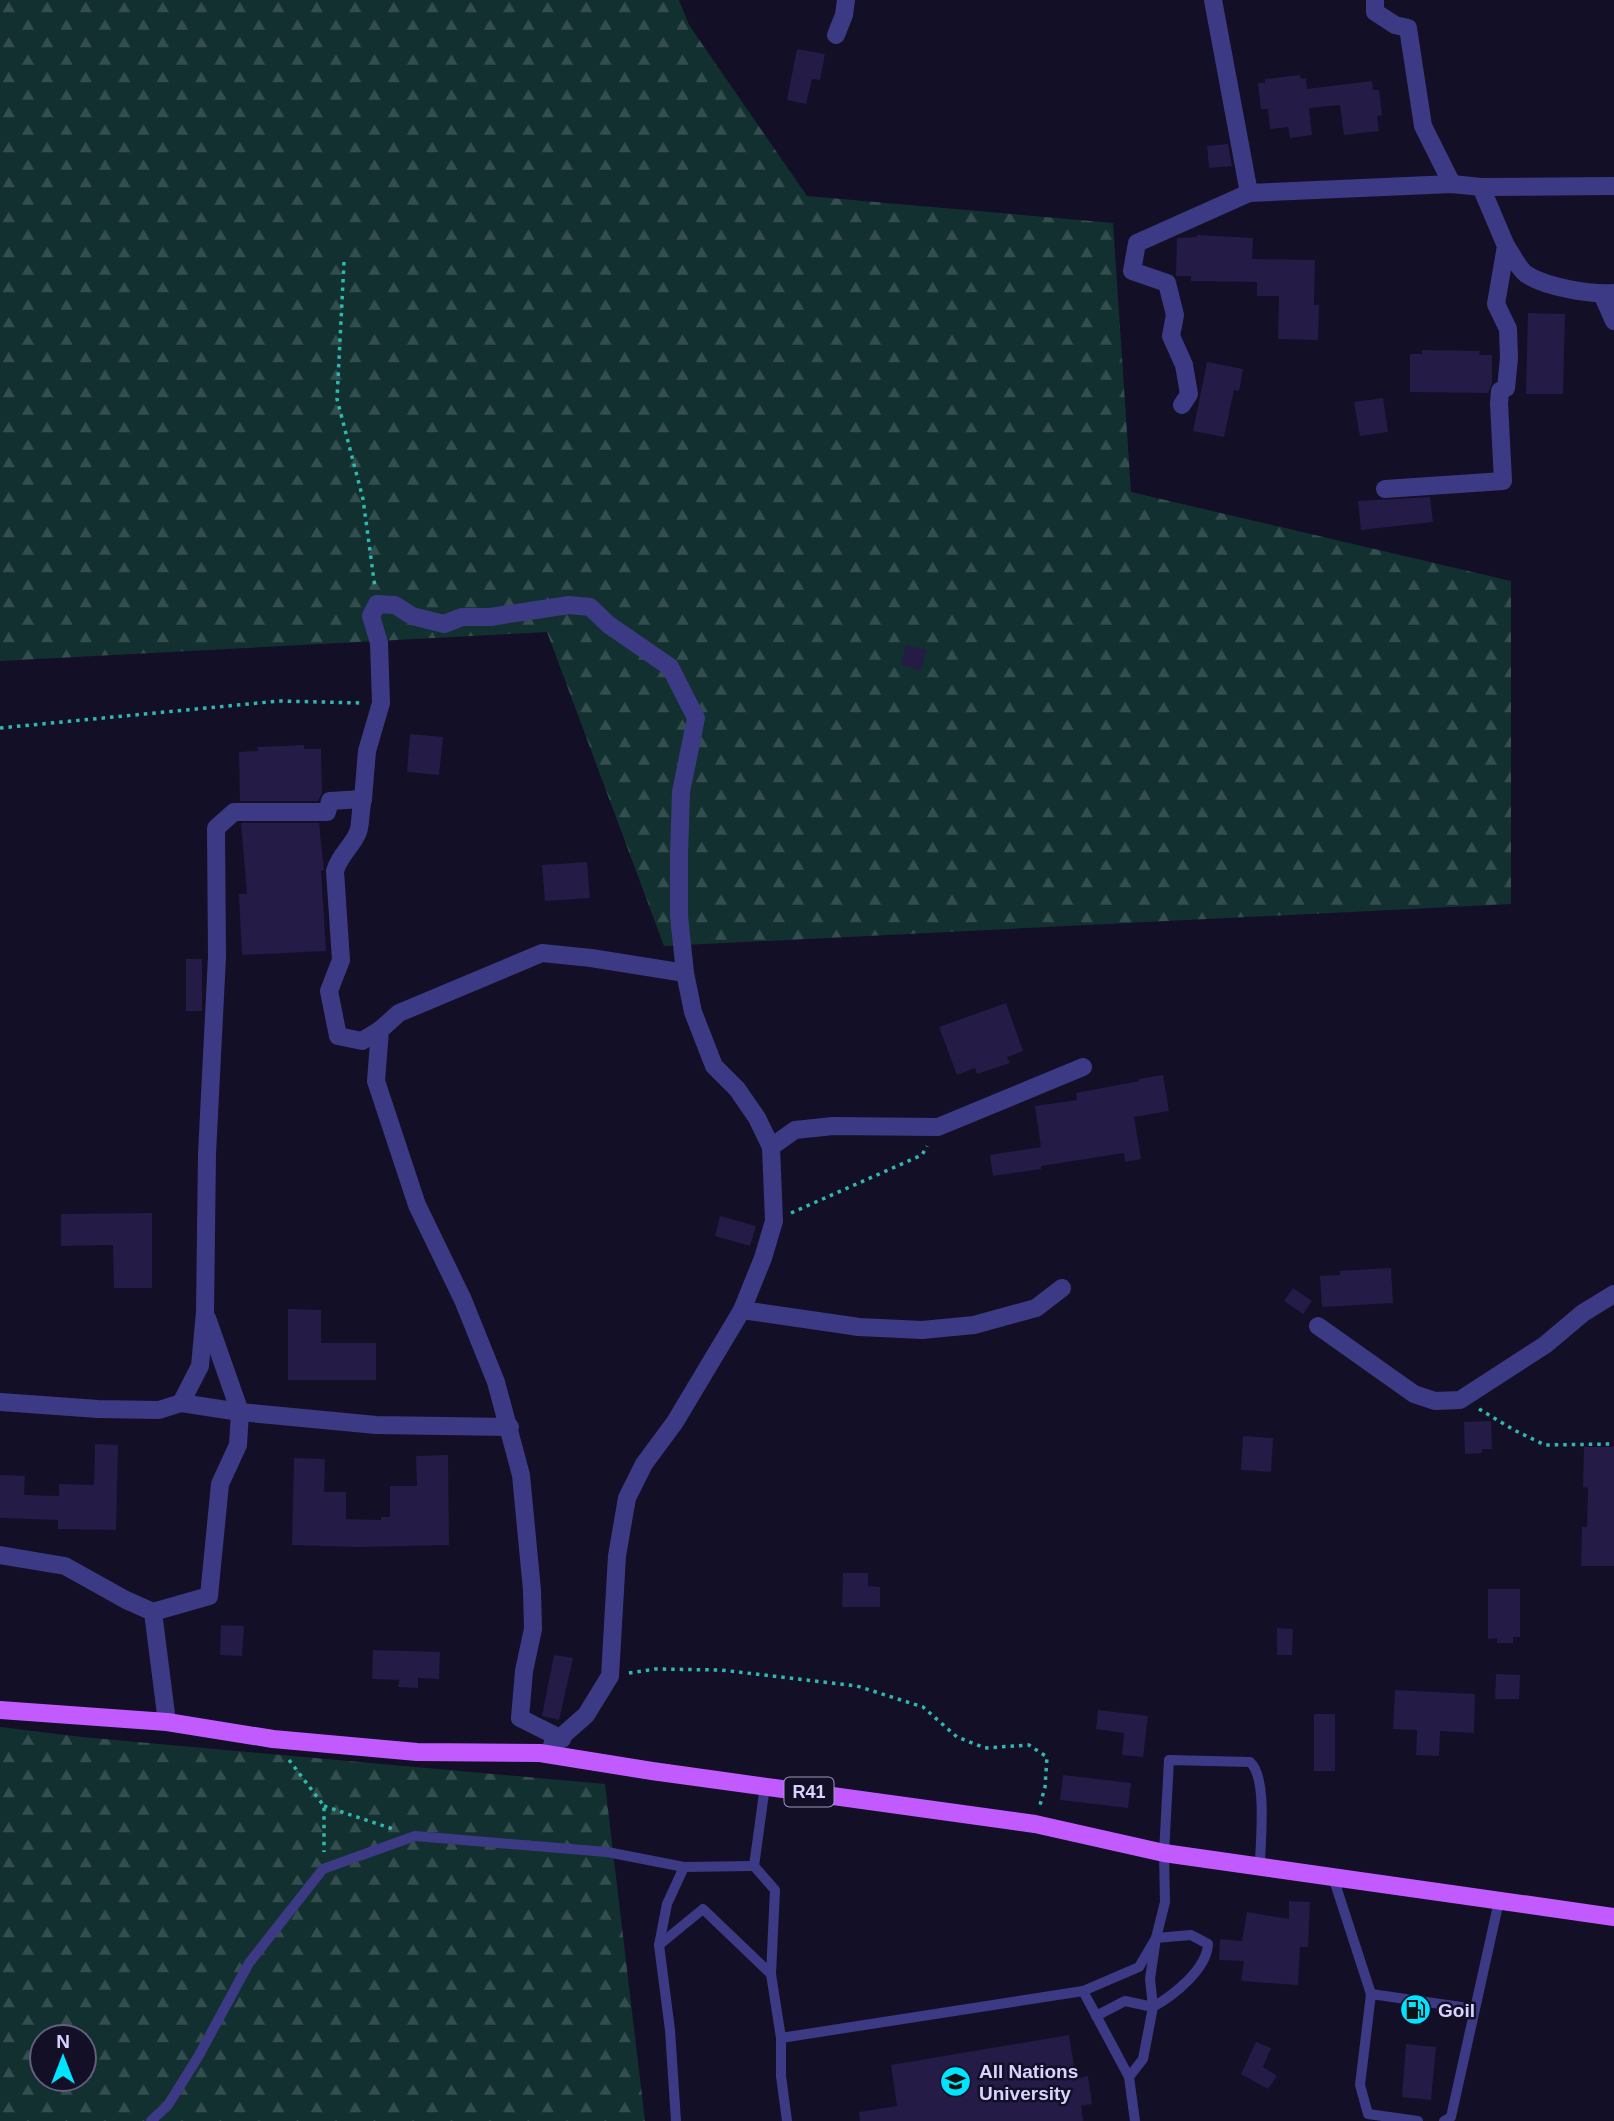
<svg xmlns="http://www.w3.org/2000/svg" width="1614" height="2121" font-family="Helvetica,sans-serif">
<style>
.forest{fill:url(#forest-firs);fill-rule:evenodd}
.building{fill:#241b47}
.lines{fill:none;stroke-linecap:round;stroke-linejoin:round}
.path{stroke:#2fb8b0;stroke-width:3.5;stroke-dasharray:3.5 5;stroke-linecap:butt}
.lane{stroke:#3d3a85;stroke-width:10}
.street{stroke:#3d3a85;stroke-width:18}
.primary{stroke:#c25bff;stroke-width:18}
.labels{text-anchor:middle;stroke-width:5;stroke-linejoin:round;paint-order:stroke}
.shield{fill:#130f26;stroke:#9e99be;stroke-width:2}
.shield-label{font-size:18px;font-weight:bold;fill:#d9d4ff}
.poi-label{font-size:19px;font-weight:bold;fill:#d9d4ff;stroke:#130f26;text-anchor:start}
</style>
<defs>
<pattern id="forest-firs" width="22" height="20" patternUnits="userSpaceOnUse" patternTransform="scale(1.75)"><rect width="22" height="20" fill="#12302f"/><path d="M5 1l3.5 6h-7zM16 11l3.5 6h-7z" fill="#344d4e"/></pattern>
</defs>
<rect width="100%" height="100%" fill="#130f26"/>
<g class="forest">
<path d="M0 0H679L689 25 807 196 1113 223 1131 492 1511 581V904L664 946 547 632 0 661Z"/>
<path d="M0 1727 82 1737 605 1784 645 2121H0ZM42 2037H84V2079H42Z"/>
</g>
<g class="building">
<path d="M797 49 825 54 820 80 812 79 806 104 787 100Z"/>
<path d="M1300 75 1301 79 1306 78 1307 89 1372 81 1373 90H1379L1382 115 1377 116 1379 131 1344 135 1340 105 1309 108 1312 135 1290 138 1288 127 1270 129 1268 109H1261L1258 83H1265V79Z"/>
<path d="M1228 144 1232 166 1209 168 1207 146Z"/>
<path d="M1197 235 1253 238 1252 259 1315 260 1314 305H1319L1318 340 1278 339 1279 296H1257V282L1191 281V276H1176L1177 238 1197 237Z"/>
<path d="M1528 313 1565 314 1563 394H1526Z"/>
<path d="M1422 350 1480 351 1479 355H1492V383L1488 393 1410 392V354H1422Z"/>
<path d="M1207 362 1243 369 1239 391 1234 390 1224 437 1193 431Z"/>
<path d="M1383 398 1388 432 1360 436 1354 402Z"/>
<path d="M1430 497 1433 522 1361 530 1358 501Z"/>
<path d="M906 645 926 650 921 670 901 665Z"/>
<path d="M410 734 443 737 439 775 407 772Z"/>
<path d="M304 745V749H321L322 793 318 801H240L239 752 258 751 257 747Z"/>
<path d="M241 823H319L324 870 321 871 326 951 242 955 239 894H247Z"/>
<path d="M587 862 590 898 545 901 542 865Z"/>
<rect x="186" y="959" width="16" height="52"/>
<path d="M1006 1003 1023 1051 1007 1057 1010 1063 977 1074 975 1068 957 1075 939 1027Z"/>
<path d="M1163 1075 1169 1111 1134 1117 1141 1159 1125 1162 1124 1153 1041 1166V1169L993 1176 990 1155 1041 1147 1035 1106 1077 1100 1076 1093 1139 1081V1079Z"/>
<path d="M152 1213V1288H114L113 1245 61 1246V1214Z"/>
<path d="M720 1216 756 1226 750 1246 715 1236Z"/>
<path d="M1391 1268 1393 1303 1322 1307 1320 1276 1340 1275V1271Z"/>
<path d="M1293 1288 1312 1301 1303 1314 1284 1301Z"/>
<path d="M288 1309 321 1310V1343H376V1380H288Z"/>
<path d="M1491 1421 1492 1449H1482V1453L1465 1454 1464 1422Z"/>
<path d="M1243 1436 1273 1438 1271 1472 1241 1470Z"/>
<path d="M95 1444 118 1445 116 1530 58 1529V1520L0 1518V1475L25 1476 24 1495 59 1496V1484L94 1485Z"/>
<path d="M1584 1447H1614V1566H1581L1582 1527H1587L1588 1488 1583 1487Z"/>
<path d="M448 1455 449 1545 358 1547 292 1545 294 1458 325 1459 324 1492H346V1519L381 1520V1517H390V1486H417L416 1456Z"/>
<path d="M843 1573H868V1586L880 1587V1607H842Z"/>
<path d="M1488 1589H1520V1637H1513V1643H1497V1638L1488 1639Z"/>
<path d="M221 1625 244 1626 242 1656 220 1655Z"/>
<path d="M1277 1628 1293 1629 1292 1655H1277Z"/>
<path d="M373 1650 440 1652 439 1679 418 1678V1688L398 1687 399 1680 372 1679Z"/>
<path d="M554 1655 573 1658 559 1720 542 1716Z"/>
<path d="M1496 1674 1520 1675 1519 1699H1495Z"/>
<path d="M1395 1690 1475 1694 1474 1733 1440 1731 1439 1756 1416 1755 1417 1730 1393 1729Z"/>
<path d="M1098 1710 1148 1716 1143 1757 1122 1755 1124 1733 1096 1729Z"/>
<rect x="1314" y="1714" width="21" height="57"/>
<path d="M1063 1775 1131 1783 1128 1808 1060 1800Z"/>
<path d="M1289 1901 1310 1902 1308 1947H1300L1298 1985 1241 1981 1244 1961 1219 1960 1220 1939 1242 1941 1247 1912 1289 1919Z"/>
<path d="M1069 2035 1076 2079 1088 2076 1092 2104 1081 2106 1083 2121H860L859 2112 897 2106 891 2065Z"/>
<path d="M1256 2042 1271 2048 1263 2067 1277 2076 1268 2089 1241 2074Z"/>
<path d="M1406 2044 1436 2047 1431 2100 1402 2097Z"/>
</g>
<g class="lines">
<g class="path">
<path d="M344 262 337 399 363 499 375 588"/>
<path d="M0 728 279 701 362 703"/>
<path d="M791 1213 922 1155 927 1146"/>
<path d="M1479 1409 1514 1430 1545 1445 1614 1444"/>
<path d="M629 1673 655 1669 721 1670 857 1686 923 1707 957 1737 985 1748 1029 1745 1047 1757 1045 1787 1040 1805"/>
<path d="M289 1760 324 1806V1852"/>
<path d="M324 1806 393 1829"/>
</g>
<g class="lane">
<path d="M765 1786 754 1866 775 1890 771 1974 781 2038 1083 1991 1139 1967 1156 1938 1165 1902 1164 1853 1169 1760 1250 1762C1268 1778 1260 1842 1260 1866"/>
<path d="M1333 1877 1371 1994 1360 2085 1368 2114 1418 2121"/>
<path d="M659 1945 703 1909 771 1974"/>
<path d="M1083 1991 1129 2077 1135 2121"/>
<path d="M1371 1994 1475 2009"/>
<path d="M1096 2016 1125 2001 1153 2007 1150 1979 1156 1938 1191 1935 1208 1944C1207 1969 1174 1995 1153 2007L1143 2059 1129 2077"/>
<path d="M781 2038V2076L787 2121"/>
<path d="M151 2121 168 2105 198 2057 249 1963 323 1869 415 1836 607 1852 684 1867 754 1866"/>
<path d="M676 2121 670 2030 659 1945 667 1904 684 1867"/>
<path d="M1444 2121 1451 2117 1499 1901"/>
</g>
<g class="street">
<path d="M1213 0 1249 193"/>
<path d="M1375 0V12L1395 25 1408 28 1423 126 1452 184"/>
<path d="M836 35 844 15 846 0"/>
<path d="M1506 246C1512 254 1518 268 1526 274 1545 287 1591 295 1614 293"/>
<path d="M1602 294 1614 321"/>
<path d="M1182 405 1189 394 1184 365 1171 336 1175 315 1167 283 1132 271 1137 243 1249 193 1452 184 1481 187 1614 186"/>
<path d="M1385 489 1503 481 1499 403 1500 391 1506 388 1509 358 1508 329 1496 304 1506 246 1481 187"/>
<path d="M363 799C360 809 361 825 358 832 352 847 340 854 335 871L341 960 329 991 338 1036 362 1041 380 1030"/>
<path d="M742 1310 859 1327 922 1330 974 1325 1036 1308 1062 1288"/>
<path d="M1318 1326 1414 1394 1435 1401 1460 1400 1545 1345 1583 1313 1614 1294"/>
<path d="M0 1402 98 1409 159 1410 181 1403 200 1366 205 1312 207 1154 217 957 216 828 234 812H327L330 801 363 799 367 751 381 703 379 643 371 616 377 604 395 605 412 616 444 624 462 617H490L569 605 590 607 609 625 670 667 696 718 681 792 679 855V916L685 973 693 1012 714 1066 737 1089 757 1118 771 1147"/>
<path d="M181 1403 240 1412 376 1425 510 1427"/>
<path d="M0 1555 65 1566 126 1600 153 1612 167 1722"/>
<path d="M153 1612 209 1596 220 1484 238 1445 240 1412 207 1318"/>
<path d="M562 1739 520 1718 524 1671 533 1629 532 1590 521 1475 496 1382 463 1300 417 1205 376 1081 380 1030 399 1013 542 953 591 958 685 973"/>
<path d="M552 1745 586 1715 610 1676 617 1556 627 1498 644 1464 675 1422 742 1310 763 1258 774 1221 771 1147 795 1130 833 1126 938 1127 1083 1067"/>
</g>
<path class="primary" d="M0 1710 167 1722 273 1739 417 1752 540 1753 652 1771 1035 1824 1164 1853 1614 1917"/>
</g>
<defs>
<symbol id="fuel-disc" viewBox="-11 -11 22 22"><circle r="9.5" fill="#00e5ff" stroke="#130f26"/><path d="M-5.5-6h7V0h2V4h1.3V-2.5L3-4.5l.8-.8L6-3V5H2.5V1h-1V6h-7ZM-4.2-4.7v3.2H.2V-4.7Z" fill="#111"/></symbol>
<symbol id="university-disc" viewBox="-11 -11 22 22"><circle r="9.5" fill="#00e5ff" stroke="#130f26"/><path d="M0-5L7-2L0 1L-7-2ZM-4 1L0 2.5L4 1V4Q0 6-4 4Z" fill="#111"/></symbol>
</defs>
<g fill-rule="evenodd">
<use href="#fuel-disc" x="1398" y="1992" width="35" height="35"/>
<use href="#university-disc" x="938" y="2064" width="35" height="35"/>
</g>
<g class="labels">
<rect class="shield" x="784.5" y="1777.5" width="49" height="29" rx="5"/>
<g class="shield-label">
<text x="809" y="1798">R41</text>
</g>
<g class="poi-label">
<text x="1438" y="2017">Goil</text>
<text x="979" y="2078">All Nations<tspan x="979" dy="22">University</tspan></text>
</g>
</g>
<g transform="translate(63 2058)"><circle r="33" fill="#130f26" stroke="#625e7d" stroke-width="2"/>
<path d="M0-5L12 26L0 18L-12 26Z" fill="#00e5ff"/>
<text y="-10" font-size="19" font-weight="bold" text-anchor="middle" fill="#d9d4ff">N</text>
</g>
</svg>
